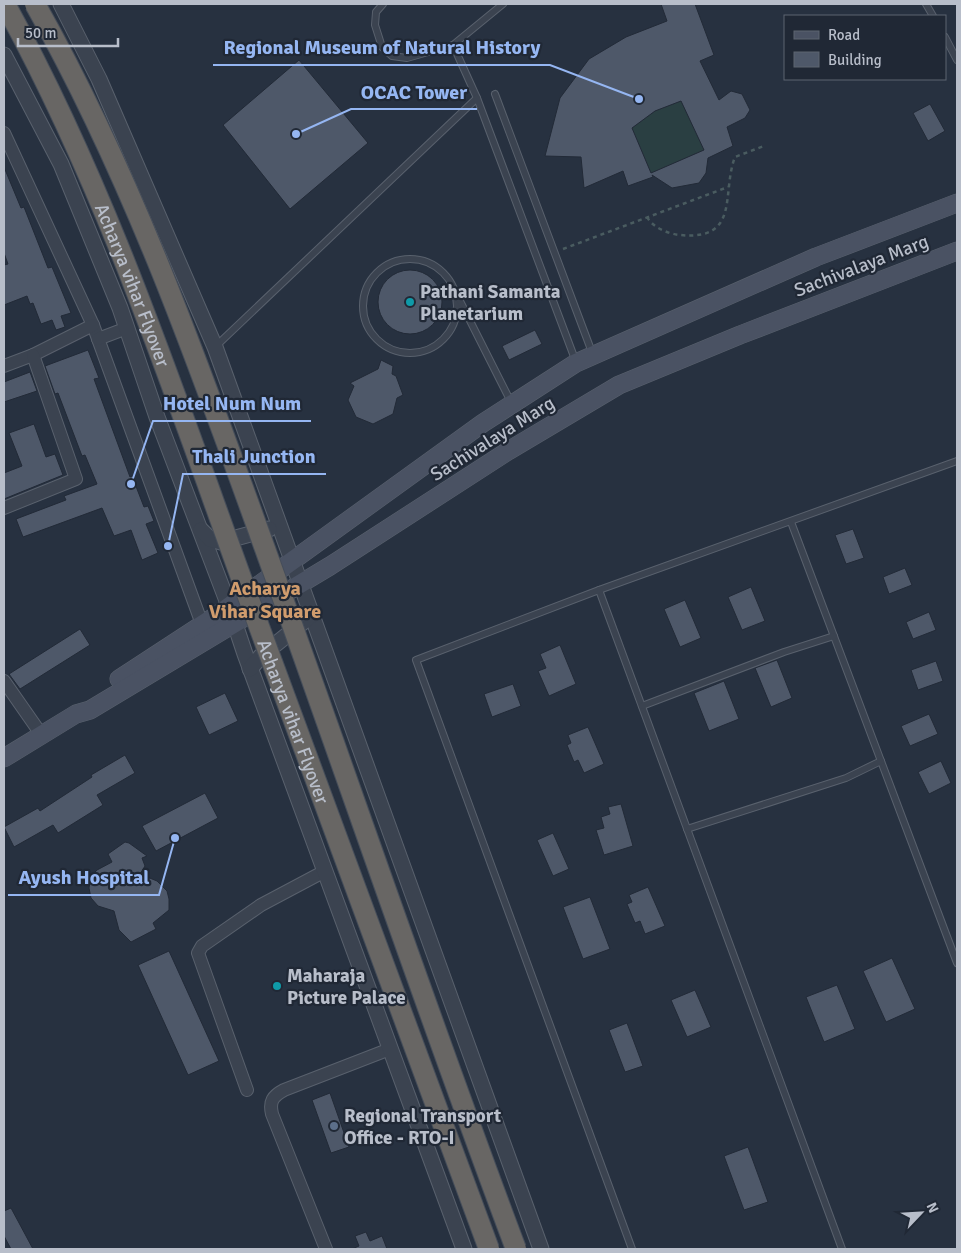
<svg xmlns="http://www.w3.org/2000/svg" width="961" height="1253" font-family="Signika,sans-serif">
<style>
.green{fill:#2a3f42}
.building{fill:#4e5869;stroke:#222a37;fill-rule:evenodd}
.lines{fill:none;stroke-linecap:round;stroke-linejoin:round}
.service-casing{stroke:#59616d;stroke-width:8}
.minor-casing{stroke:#59616d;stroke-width:14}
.tertiary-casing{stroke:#59616d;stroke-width:17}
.secondary-casing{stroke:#59616d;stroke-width:19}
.path{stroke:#4a5c60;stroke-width:2.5;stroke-dasharray:4 4;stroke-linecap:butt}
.service{stroke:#3b4350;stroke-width:6}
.minor{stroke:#3b4350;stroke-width:12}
.tertiary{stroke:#3b4350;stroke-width:15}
.secondary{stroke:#4a5263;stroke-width:18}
.trunk-bridge-casing{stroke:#464e5a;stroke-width:22;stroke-linecap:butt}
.trunk-bridge{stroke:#686664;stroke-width:20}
.culture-dot{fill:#0f9aa8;stroke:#202835;stroke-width:2}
.service-dot{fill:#5c6f8a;stroke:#202835;stroke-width:2}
.labels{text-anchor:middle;stroke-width:4.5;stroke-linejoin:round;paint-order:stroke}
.street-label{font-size:19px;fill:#b8beca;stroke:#202835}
.poi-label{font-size:19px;font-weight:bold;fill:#b8beca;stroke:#202835;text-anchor:start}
.neighbourhood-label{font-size:20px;font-weight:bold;fill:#d09c6d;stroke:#202835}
.leader{fill:none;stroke:#95b6f2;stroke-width:2}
.callout-dot{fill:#95b6f2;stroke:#202835;stroke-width:2}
.callout-label{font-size:20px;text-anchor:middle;font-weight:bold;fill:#95b6f2;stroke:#202835;stroke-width:4.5;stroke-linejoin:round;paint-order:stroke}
</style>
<rect width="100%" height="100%" fill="#273140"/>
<path class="green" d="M681 101 704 150 651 173 632 128 655 111Z"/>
<g class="building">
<path d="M661 4H695L714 55 700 61 719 100 731 91 742 94 750 110 745 118 727 127 733 146 708 158 706 173 699 183 672 188 652 175 653 177 628 186 623 171 584 188 581 157 545 156 560 98 589 59 626 37 667 21ZM681 101 704 150 651 173 632 128 655 111Z"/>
<path d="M299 60 368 143 290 209 223 125Z"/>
<path d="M930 104 945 131 928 141 913 113Z"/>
<path d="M4 167 21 208 24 207 48 268 52 267 71 313 61 316 65 327 56 330 52 320 41 324 33 303 30 304 27 296 4 305V265L8 264 4 253Z"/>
<circle cx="410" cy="302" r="32"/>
<path d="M535 330 542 344 509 360 502 346Z"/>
<path d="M88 350 99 378 94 379 130 477 132 476 144 507 148 506 154 521 146 524 158 553 142 560 131 530 114 536 102 508 23 537 16 519 66 500 64 496 97 484 85 455 82 456 58 393 55 394 45 366Z"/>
<path d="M381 360 393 366 392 374 396 376 403 395 397 398 393 414 373 424 356 417 348 400 354 386 350 383 378 369Z"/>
<path d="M30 372 37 391 4 402V382Z"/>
<path d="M34 424 46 457 55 454 63 475 4 499V473L22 466 9 433Z"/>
<path d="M853 529 864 558 846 564 835 535Z"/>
<path d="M905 568 912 585 889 594 883 577Z"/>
<path d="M751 587 765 621 742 630 728 597Z"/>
<path d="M685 600 701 638 680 647 664 609Z"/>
<path d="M929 612 936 630 913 639 906 622Z"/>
<path d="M80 629 90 645 20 689 9 674Z"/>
<path d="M560 645 576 684 549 696 538 671 546 668 540 654Z"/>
<path d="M777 660 792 698 771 707 755 668Z"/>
<path d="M936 661 943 681 918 690 911 670Z"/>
<path d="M724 681 739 719 709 731 694 693Z"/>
<path d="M513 684 521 706 492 717 484 694Z"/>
<path d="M225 693 238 721 209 735 196 707Z"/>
<path d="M929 714 938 734 910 746 901 726Z"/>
<path d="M588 727 604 764 584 773 578 760 574 762 567 745 571 743 568 735Z"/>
<path d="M125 755 135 773 97 795 103 805 58 833 53 825 14 847 4 827 38 808 40 811 92 777 91 775Z"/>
<path d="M941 761 951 783 929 794 918 772Z"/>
<path d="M205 793 218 818 156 851 142 826Z"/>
<path d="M621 804 633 846 604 855 596 830 604 828 601 817 610 814 608 807Z"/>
<path d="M553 833 569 869 553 876 537 840Z"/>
<path d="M125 842 129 843 147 856 142 858 145 866 140 874 157 881 167 891 169 899V910L153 923 156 929 131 942 119 930 114 911 98 906 91 898 89 888 91 876 97 870 112 862 108 854Z"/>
<path d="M648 887 665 926 645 934 640 921 635 923 627 904 632 902 629 895Z"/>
<path d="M590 897 610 949 583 959 563 907Z"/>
<path d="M169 951 219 1061 188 1075 138 965Z"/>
<path d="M892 958 915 1009 886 1022 863 971Z"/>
<path d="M837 985 855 1029 824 1042 806 997Z"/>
<path d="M695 990 711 1027 687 1037 671 1000Z"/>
<path d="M627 1023 643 1066 625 1072 609 1030Z"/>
<path d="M330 1093 349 1147 331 1153 312 1100Z"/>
<path d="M748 1147 768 1202 744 1210 724 1156Z"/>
<path d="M11 1208 33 1249H11L4 1236V1211Z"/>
<path d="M366 1232 370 1241 382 1236 387 1249H352L359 1246 355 1236Z"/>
</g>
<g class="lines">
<defs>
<g id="service">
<path d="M383 4 376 12 375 25 382 47 392 56 407 58 453 45 503 4"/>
<path d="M926 4 933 16"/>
<path d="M945 37 957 60"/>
<path d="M453 45 477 98"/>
<path d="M495 94 593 355"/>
<circle cx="410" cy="306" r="47"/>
<path d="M458 297 512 404"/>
<path d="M216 346 477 98 576 362"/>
<path d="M791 522 957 963"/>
<path d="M599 590 842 1249"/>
<path d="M642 706 784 652 834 636"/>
<path d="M687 829 846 778 881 761"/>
<path d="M632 1249 416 660 599 590 957 461"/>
</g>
<g id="minor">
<path d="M4 133 93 325 202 624"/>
<path d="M98 339 127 328"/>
<path d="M4 366 33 355 93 325"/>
<path d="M4 508 76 479 33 355"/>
<path d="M4 681 41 734"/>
<path d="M247 1090 198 953 202 946 261 905 325 871"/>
<path d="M326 1249 272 1114C269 1101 273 1096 284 1090L390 1049"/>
</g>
<g id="tertiary">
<path d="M61 4 99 79 215 347 541 1249"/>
<path d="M4 55 61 164 120 308 157 417 229 606 245 654 464 1249"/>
<path d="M201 530 210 539 221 542 269 529"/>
<path d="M250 669 261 656 312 615"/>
</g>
<g id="secondary">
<path d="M119 679 220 613 483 423 576 363 816 257 957 203"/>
<path d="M4 758 76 714 90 710 330 566 508 451 619 385 740 335 957 251"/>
</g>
</defs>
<use href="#service" class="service-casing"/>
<use href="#minor" class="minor-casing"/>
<use href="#tertiary" class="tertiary-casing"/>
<use href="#secondary" class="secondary-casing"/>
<g class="path">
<path d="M647 217C653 228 669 234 680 235 741 241 721 193 735 157L764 146"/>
<path d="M563 249 728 187"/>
</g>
<use href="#service" class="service"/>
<use href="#minor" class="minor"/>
<use href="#tertiary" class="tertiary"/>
<use href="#secondary" class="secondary"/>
<defs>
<g id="trunk-bridge">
<path id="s1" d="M5 4C108 191 174 393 247 594 326 813 410 1030 489 1249"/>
<path d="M35 4C130 172 195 354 260 535 346 773 427 1013 516 1249"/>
</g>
</defs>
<use href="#trunk-bridge" class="trunk-bridge-casing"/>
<use href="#trunk-bridge" class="trunk-bridge"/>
</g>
<g class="culture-dot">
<circle cx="410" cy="302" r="5"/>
<circle cx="277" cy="986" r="5"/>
</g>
<circle class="service-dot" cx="334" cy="1126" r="5"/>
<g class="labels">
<g class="street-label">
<text transform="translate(861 265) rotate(-21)" y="7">Sachivalaya Marg</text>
<text dy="7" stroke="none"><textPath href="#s1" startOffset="309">Acharya vihar Flyover</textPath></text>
<text transform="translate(492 438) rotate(-32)" y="7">Sachivalaya Marg</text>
<text dy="7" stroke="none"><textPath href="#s1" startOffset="774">Acharya vihar Flyover</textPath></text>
</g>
<g class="poi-label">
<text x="420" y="298">Pathani Samanta<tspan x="420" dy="22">Planetarium</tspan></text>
<text x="287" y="982">Maharaja<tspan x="287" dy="22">Picture Palace</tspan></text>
<text x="344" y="1122">Regional Transport<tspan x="344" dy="22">Office - RTO-I</tspan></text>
</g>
<g class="neighbourhood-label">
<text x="265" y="595">Acharya<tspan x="265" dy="23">Vihar Square</tspan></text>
</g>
</g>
<path class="leader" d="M639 99L550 65H213M296 134L351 109H477M131 484L153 421H311M168 546L183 474H326M175 838L159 895H8"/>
<g class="callout-dot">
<circle cx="639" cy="99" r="5"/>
<circle cx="296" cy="134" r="5"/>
<circle cx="131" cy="484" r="5"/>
<circle cx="168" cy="546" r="5"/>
<circle cx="175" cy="838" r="5"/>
</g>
<g class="callout-label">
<text x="382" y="54">Regional Museum of Natural History</text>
<text x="414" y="99">OCAC Tower</text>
<text x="232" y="410">Hotel Num Num</text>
<text x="254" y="463">Thali Junction</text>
<text x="84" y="884">Ayush Hospital</text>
</g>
<rect width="961" height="1253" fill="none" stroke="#b8beca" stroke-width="10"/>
<rect x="784" y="15" width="162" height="65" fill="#202835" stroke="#5d6471"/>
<rect x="794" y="31" width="25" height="8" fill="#4a5263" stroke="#5d6471"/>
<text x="828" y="40" font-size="15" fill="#b8beca">Road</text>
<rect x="794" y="52" width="25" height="15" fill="#4e5869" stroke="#5d6471"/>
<text x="828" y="65" font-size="15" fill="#b8beca">Building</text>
<g transform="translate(921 1213) rotate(65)" stroke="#202835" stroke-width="4" paint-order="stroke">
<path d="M0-4L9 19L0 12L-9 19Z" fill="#b8beca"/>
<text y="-8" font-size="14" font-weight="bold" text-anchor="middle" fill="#b8beca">N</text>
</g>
<path d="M18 38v8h100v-8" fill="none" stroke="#b8beca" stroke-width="2.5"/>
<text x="25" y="38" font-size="15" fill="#b8beca" stroke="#202835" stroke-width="4" paint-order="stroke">50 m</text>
</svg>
